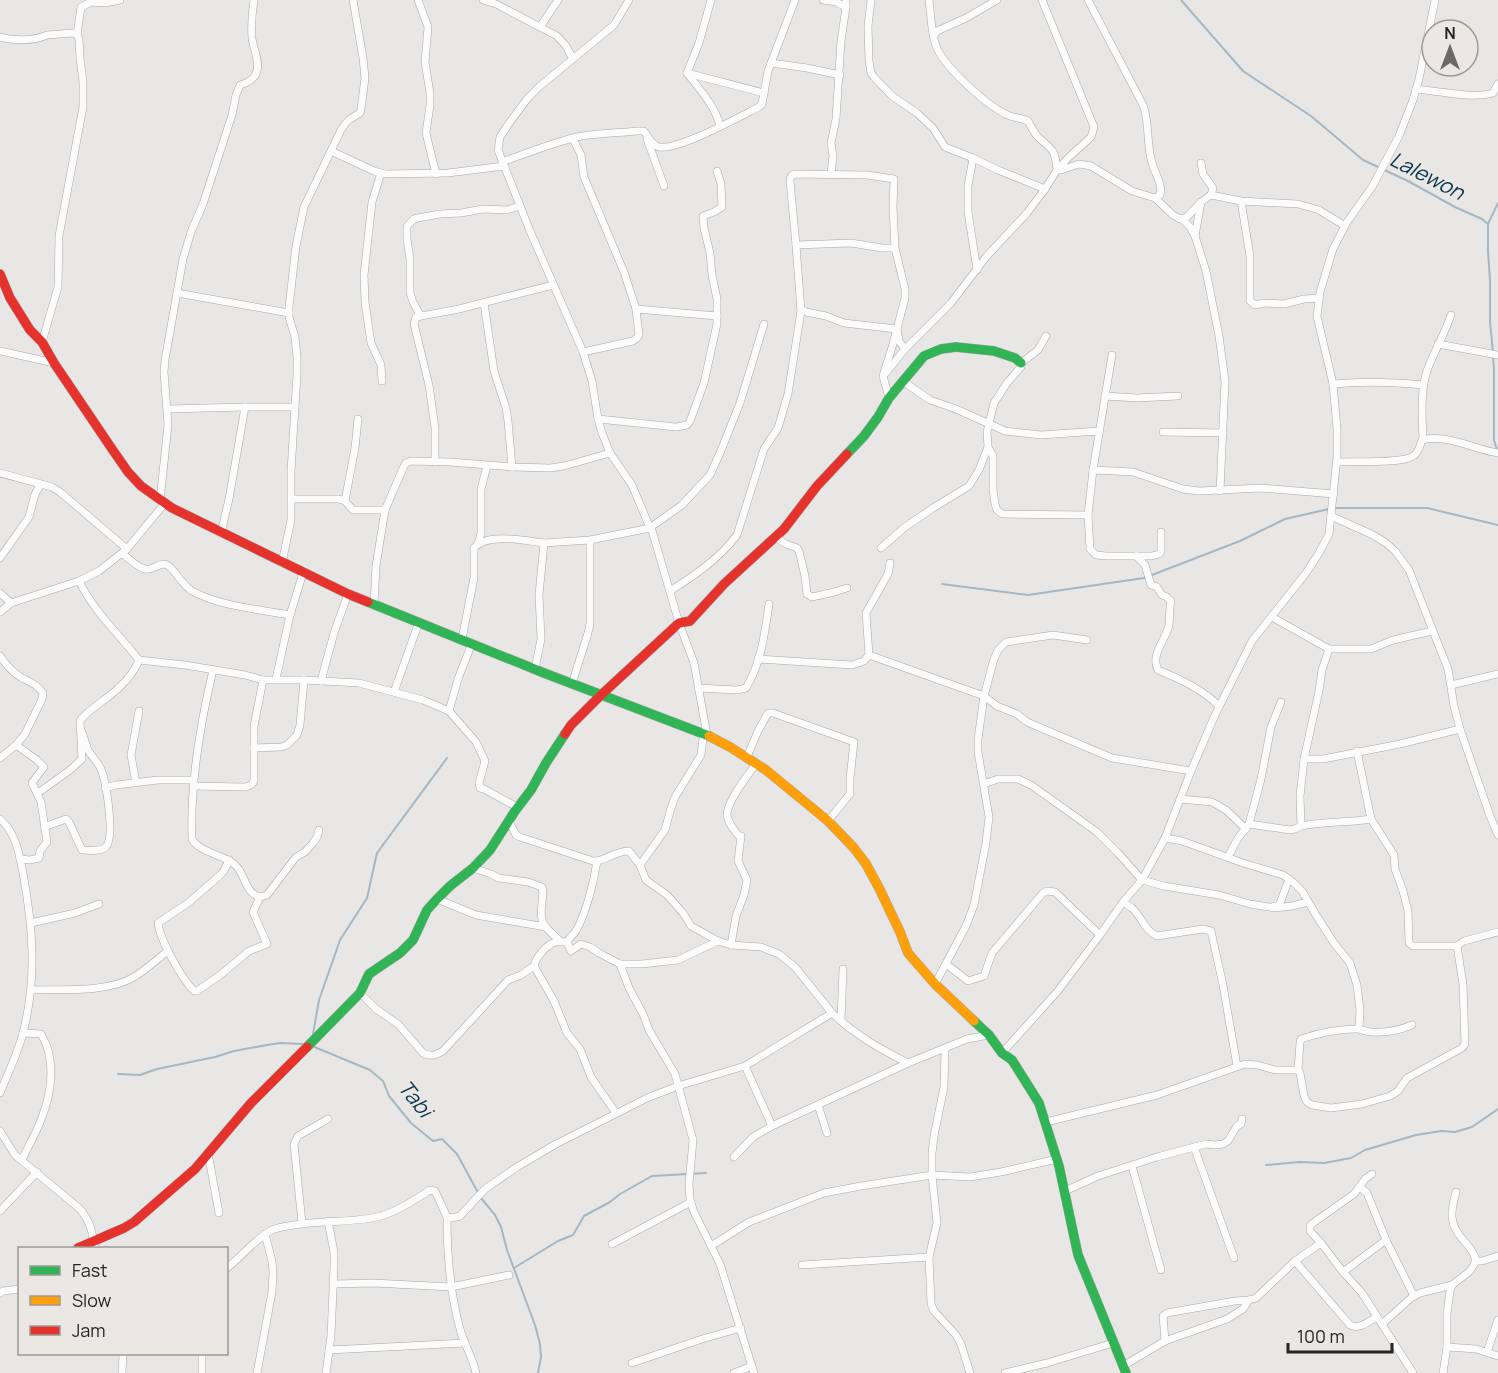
<svg xmlns="http://www.w3.org/2000/svg" width="1498" height="1373" font-family="Manrope,sans-serif">
<style>
.lines{fill:none;stroke-linecap:round;stroke-linejoin:round}
.stream{stroke:#a5b7c3;stroke-width:2}
.street-casing{stroke:#a9a7a5;stroke-width:8}
.fast-casing{stroke:#a9a7a5;stroke-width:10}
.slow-casing{stroke:#a9a7a5;stroke-width:10}
.jam-casing{stroke:#a9a7a5;stroke-width:10}
.street{stroke:#fcfbfb;stroke-width:7}
.fast{stroke:#30b455;stroke-width:9}
.slow{stroke:#ff9f0a;stroke-width:9}
.jam{stroke:#e5322d;stroke-width:9}
.labels{text-anchor:middle;stroke-width:5;stroke-linejoin:round;paint-order:stroke}
.water-label{font-size:21px;font-style:italic;fill:#083a57;stroke:#ebe7e3}
</style>
<rect width="100%" height="100%" fill="#e9e7e5"/>
<g class="lines">
<g class="stream">
<path d="M1181 0 1243 71 1311 116 1363 160 1408 181 1455 207 1482 219 1488 224"/>
<path d="M1493 352 1490 322V280L1488 252V224L1498 203"/>
<path d="M1493 357 1494 369V440L1497 450"/>
<path d="M1334 508H1427L1498 525"/>
<path d="M942 584 1028 595 1144 578 1240 541 1285 519 1329 509"/>
<path d="M313 1034 319 1000 340 940 367 898 377 853 447 758"/>
<path d="M312 1046 370 1070 383 1081 389 1096 411 1123 433 1141 442 1139 457 1154 481 1198 495 1215 501 1227 507 1250 535 1325 540 1344 541 1357 538 1373"/>
<path d="M118 1074 140 1075 157 1069 215 1057 234 1051 267 1045 280 1043 303 1044"/>
<path d="M1266 1165 1299 1162 1324 1163 1351 1158 1365 1150 1416 1135 1441 1131 1455 1132 1472 1127 1498 1109"/>
<path d="M514 1268 558 1241 573 1235 584 1216 610 1202 620 1194 652 1176 706 1173"/>
</g>
<defs>
<g id="street">
<path d="M418 0 428 27 425 62 430 93V105L426 133 436 174"/>
<path d="M483 0 496 4 557 36 566 46 573 59"/>
<path d="M629 0 614 25 540 86 527 99 510 122 500 137 498 150 530 231 583 352 592 381 598 419 602 433 610 453 632 485 650 528 651 527 679 623 694 663 707 735 703 738 701 755 675 797 671 808 665 830 640 865"/>
<path d="M711 0 699 43 687 73C699 89 715 105 720 126"/>
<path d="M823 0 836 2 846 7V0"/>
<path d="M871 0 868 26 869 61 871 73 874 77 892 96 917 113 933 128 945 147 973 158 968 186V212L977 270"/>
<path d="M929 0C931 15 931 32 936 46 944 67 989 108 1010 116 1016 118 1022 118 1028 121 1031 126 1034 133 1038 137 1052 150 1055 148 1057 170L1069 157 1091 137 1094 127 1042 0"/>
<path d="M1088 0 1143 105C1150 123 1146 143 1152 163 1155 174 1163 184 1160 195L1155 198"/>
<path d="M540 27 558 0"/>
<path d="M934 36 937 31 966 18 997 0"/>
<path d="M0 37C14 41 34 41 47 35L73 33 77 34"/>
<path d="M771 63 807 68 840 75"/>
<path d="M687 73 764 93"/>
<path d="M1416 89C1437 91 1474 99 1493 93L1498 84"/>
<path d="M573 139 581 155 584 177 624 272 636 309 639 335 637 338 633 341 583 352"/>
<path d="M647 139 664 186"/>
<path d="M331 151 374 171 385 174 448 173 504 166"/>
<path d="M973 158 998 170 1045 189"/>
<path d="M502 162C527 153 552 143 577 137 597 133 618 133 638 131H644C648 137 652 146 660 147 679 150 739 117 759 107L762 104 768 71 795 0"/>
<path d="M1201 163 1203 174 1213 188 1211 195 1241 201 1298 204 1319 210 1345 226"/>
<path d="M381 173 372 202 364 275 365 302 371 343 381 365 382 381"/>
<path d="M831 174 833 156 831 143 836 119 841 41 846 7"/>
<path d="M1241 201 1250 256V301L1255 305 1264 303 1284 304 1304 299 1319 298"/>
<path d="M1182 219 1190 227 1195 236 1206 271 1219 336 1225 381 1220 491"/>
<path d="M1195 236 1201 202"/>
<path d="M177 293 289 313"/>
<path d="M484 303 494 371 506 408 508 421 512 467"/>
<path d="M636 309 717 316"/>
<path d="M801 309 806 312 826 316 844 323 897 329 899 341 905 349"/>
<path d="M420 315 413 302 410 293V259L407 239V226L414 219 418 218 440 214 461 213 483 209 507 210 520 206"/>
<path d="M1046 336 1038 350 1021 363V367L1007 383 994 403 987 432 988 447 993 456V489L995 504 997 510 1002 514 1088 515"/>
<path d="M42 342 58 287 59 236 83 107V82L80 58 79 39 77 34 81 7 91 2 105 3 120 0"/>
<path d="M1438 344 1498 355"/>
<path d="M0 351 54 363"/>
<path d="M1112 355 1093 470 1088 515 1090 549 1096 555 1106 556H1152L1159 554 1161 552V532"/>
<path d="M884 375 905 349 951 303 986 257 1027 213 1045 189 1057 170H1061L1079 164 1091 166 1132 191 1155 198 1173 215 1180 219 1187 217 1201 202 1211 195"/>
<path d="M904 382 930 400 956 409 1005 431 1041 435 1099 431"/>
<path d="M1333 384C1364 381 1393 382 1423 385"/>
<path d="M1105 396 1137 398 1178 396"/>
<path d="M889 398 883 376 893 344 905 298V289L895 248 893 207 894 179 867 175 795 174C791 175 790 177 790 181L796 245 851 243 882 248H895"/>
<path d="M168 409 245 407H295"/>
<path d="M598 419 676 427 687 425 690 421 704 383 717 324V299L712 275 710 253 704 228 703 216 714 212 722 207 721 184 717 171"/>
<path d="M1163 432 1223 433"/>
<path d="M1423 439C1422 416 1420 390 1428 368 1435 350 1445 333 1451 315"/>
<path d="M435 462V428L429 385 414 324 416 317 459 309 553 285"/>
<path d="M1337 462C1353 461 1402 464 1413 456 1419 453 1420 445 1422 440 1448 434 1473 449 1498 453"/>
<path d="M1093 470 1133 472 1183 489 1199 491 1261 488 1334 494"/>
<path d="M0 473 52 487 60 492 127 549"/>
<path d="M292 499H339L345 501 353 510H385"/>
<path d="M160 500 168 425 164 372 165 360 183 259 191 232 203 204 232 115 236 95 240 85C247 83 255 79 257 71 260 61 253 48 252 38 251 25 252 13 254 0"/>
<path d="M345 501 355 448 358 419"/>
<path d="M1331 516 1373 535 1386 543 1395 551 1409 570 1448 669 1454 706 1460 729 1490 816 1498 835"/>
<path d="M651 527 682 505 710 475 720 453 740 403 764 324"/>
<path d="M221 533 229 499 245 407"/>
<path d="M775 537 786 544 797 548 799 551 805 576 807 594 812 597 834 592 847 588"/>
<path d="M478 543 481 534V489L487 466"/>
<path d="M544 543 590 540 650 528"/>
<path d="M881 548 905 527 933 508 969 486 979 470 988 447"/>
<path d="M123 554C129 559 137 567 145 569 153 571 160 561 167 565 174 568 182 585 192 591 222 607 258 609 290 615"/>
<path d="M1136 556 1145 565 1151 585 1157 587 1162 595 1167 597 1171 601C1169 609 1170 617 1169 625 1166 640 1150 654 1158 670 1180 679 1202 689 1219 706"/>
<path d="M0 558 29 517 35 494 41 484"/>
<path d="M282 563 291 520V471L297 374V357L295 337 289 317V307L296 246 304 207 341 130 345 124 350 119 360 113 361 109 365 78 363 58 353 0"/>
<path d="M670 591C695 575 719 559 737 535L764 449 778 428 788 394 801 311 796 245"/>
<path d="M0 593 11 603"/>
<path d="M374 604 376 566 385 510 404 466 406 463 411 461 450 462 512 467 550 468 564 466 610 453"/>
<path d="M0 612 11 603 79 581 99 571 127 549 165 503"/>
<path d="M462 639 474 578V548C487 532 526 541 544 543L539 595 541 639 535 669"/>
<path d="M1087 640 1053 635 1006 642 998 650 994 659 984 696 997 706 1017 714 1027 722 1112 758 1191 771"/>
<path d="M1329 649H1371L1393 640 1432 631"/>
<path d="M869 655 866 613 888 574 890 563"/>
<path d="M0 656C6 665 12 672 22 678 30 682 38 685 43 693L42 699 25 734 16 745 0 758"/>
<path d="M758 659 852 665 864 661 869 655 984 696 978 739V752L989 817 986 843 974 905 966 926 935 984"/>
<path d="M139 660 185 665 245 675 263 680H304L359 683 423 700 449 711 476 742 485 761 479 783 480 788 484 789 517 807"/>
<path d="M213 670C200 725 190 782 192 839 200 853 222 854 234 864 246 873 244 893 260 897"/>
<path d="M276 679 290 615 303 573"/>
<path d="M321 681 334 633 348 594"/>
<path d="M572 684 588 633 590 624V540"/>
<path d="M1451 685 1498 674"/>
<path d="M698 688 737 690 746 688C761 664 765 632 769 604"/>
<path d="M394 692 419 622"/>
<path d="M449 711 458 679 472 643"/>
<path d="M16 745 37 760 44 767 32 783 41 802 47 842 40 851 39 858 30 860 20 859"/>
<path d="M254 748 281 747 287 745 297 735 300 725 304 680"/>
<path d="M1357 751 1371 819 1394 855 1395 869 1403 891 1408 911 1409 943 1413 946H1457"/>
<path d="M747 757 758 731 768 713H773L854 742 850 778V794L828 821"/>
<path d="M1304 759H1323L1400 744 1460 729"/>
<path d="M136 783 131 755 139 711"/>
<path d="M984 784 998 779H1018L1031 785 1097 832 1118 853 1142 880 1164 886 1219 895 1250 904 1275 908 1292 906 1308 902"/>
<path d="M193 786 245 787C250 786 252 785 254 781V726L263 680"/>
<path d="M105 788 116 785 158 780H193"/>
<path d="M38 793 70 770 82 759 80 721C85 713 94 708 101 702 117 691 132 678 139 660 118 633 95 613 79 581"/>
<path d="M1180 799 1212 802 1226 810 1246 829"/>
<path d="M0 819C16 833 19 853 23 873 33 927 37 979 23 1033 18 1053 8 1073 0 1093"/>
<path d="M509 821 516 835 520 837 593 861C605 862 614 851 629 851L640 865 646 880 667 895 683 913 691 926 718 941 731 945 761 947 779 954 795 967 832 1013"/>
<path d="M1249 824 1261 779 1271 727 1281 702"/>
<path d="M1301 826C1324 821 1347 823 1371 819"/>
<path d="M44 827 66 819 69 822 82 850C88 850 99 852 105 848 116 839 106 782 101 769 98 762 92 757 88 750 86 744 84 738 82 732"/>
<path d="M1165 838 1182 841 1243 863 1283 875 1293 882 1302 891 1316 915 1334 943 1350 963 1357 985 1360 1010 1359 1028"/>
<path d="M1228 857 1238 838 1249 824 1290 830 1295 829 1301 826 1300 796 1304 759 1319 691 1322 670 1329 649 1272 617"/>
<path d="M229 860 224 871 218 877 188 903 158 923C160 940 182 979 194 991H197L219 976 249 951 267 944 253 912 260 897 267 895 296 857 305 852 313 843 317 837 319 830"/>
<path d="M597 861C594 882 586 913 576 931 573 935 569 938 567 942L571 951 581 944 590 947 599 953 620 964H642L678 960 718 941"/>
<path d="M473 868 491 874 499 878 528 882 542 887C545 898 538 912 543 923 547 930 555 936 561 942"/>
<path d="M437 899 476 915 546 927"/>
<path d="M1123 902C1126 904 1129 906 1132 908 1142 917 1144 930 1157 936L1203 929 1211 931 1223 985 1237 1066"/>
<path d="M1274 906H1279L1289 879"/>
<path d="M31 923 75 913 99 904"/>
<path d="M567 942C564 942 559 941 556 942 547 944 536 957 534 966L554 1001 567 1033 580 1049 591 1077 616 1113"/>
<path d="M731 945 736 916 744 895 747 880 738 861 741 836H739C734 830 728 823 727 815 727 801 748 775 756 764"/>
<path d="M620 964 629 988 643 1014 649 1030 675 1074 693 1140 689 1184 690 1200 694 1212 720 1264 754 1373"/>
<path d="M946 964 968 981 984 976 992 953 1043 893 1047 891 1055 892 1100 935"/>
<path d="M31 990C62 989 107 993 134 977 146 970 157 959 168 951"/>
<path d="M360 993 376 1009 398 1024 423 1053C431 1057 436 1055 443 1051L508 980 521 975 534 966"/>
<path d="M841 1021 843 969"/>
<path d="M945 1049 944 1087 934 1136 932 1153V1175L937 1223 929 1257 931 1304 934 1311 956 1335 961 1344 970 1373"/>
<path d="M1002 1053 1057 992 1100 935 1123 902 1142 880 1165 838 1191 771 1215 715 1252 641 1306 573 1319 553 1329 534 1337 457V428L1333 384 1317 316 1320 292 1333 249 1347 222 1372 187 1399 136 1413 100 1419 79 1435 0"/>
<path d="M745 1066 772 1126 908 1063"/>
<path d="M1298 1070 1300 1043 1301 1039C1319 1033 1339 1029 1357 1029 1361 1029 1366 1032 1371 1032 1386 1033 1398 1031 1412 1025"/>
<path d="M818 1105 827 1133"/>
<path d="M1046 1122 1157 1095 1245 1064 1257 1065 1275 1070H1298L1300 1073 1304 1096 1307 1102 1312 1105 1331 1108 1362 1104 1390 1096 1398 1091 1407 1078 1462 1048 1465 1044 1463 984 1457 946 1464 941 1498 932"/>
<path d="M0 1131 15 1155 80 1209C91 1222 92 1232 95 1248"/>
<path d="M1194 1147 1234 1258"/>
<path d="M208 1153 219 1213"/>
<path d="M734 1157 753 1137 772 1126"/>
<path d="M22 1160C28 1146 37 1132 42 1117 52 1092 56 1058 41 1034L23 1033"/>
<path d="M1132 1166 1161 1270"/>
<path d="M1372 1174 1365 1179 1354 1194 1313 1223 1310 1226V1231L1321 1243 1343 1272 1362 1293 1413 1373"/>
<path d="M1360 1187 1367 1193 1386 1240 1414 1296"/>
<path d="M1065 1191 1098 1176 1157 1157 1206 1144 1215 1145 1223 1144 1228 1141 1237 1126 1241 1124 1242 1119"/>
<path d="M0 1211 37 1172"/>
<path d="M447 1217C447 1254 450 1293 460 1329 464 1344 473 1358 476 1373"/>
<path d="M302 1223 294 1144 298 1136 328 1119"/>
<path d="M612 1244 691 1202"/>
<path d="M711 1246 749 1222 824 1193 861 1186 932 1175 970 1177 1001 1172 1057 1159"/>
<path d="M1295 1261 1350 1325C1359 1330 1369 1321 1377 1317"/>
<path d="M1476 1261H1482L1498 1256"/>
<path d="M802 1265 929 1257"/>
<path d="M226 1269C241 1257 256 1238 272 1230 279 1227 287 1226 294 1225 322 1220 355 1223 381 1216 398 1211 415 1200 430 1190L435 1191 447 1217 451 1218 460 1216 485 1189 517 1167 556 1144 647 1098 678 1086 745 1066 832 1013C855 1035 880 1049 908 1063L967 1039 989 1035"/>
<path d="M1343 1272 1386 1240"/>
<path d="M334 1284 373 1283 451 1287 509 1275"/>
<path d="M0 1293 3 1291 20 1289"/>
<path d="M1382 1324 1411 1298 1420 1293 1452 1285"/>
<path d="M1165 1341 1163 1316 1167 1313 1235 1301 1249 1300"/>
<path d="M1447 1347 1476 1349 1498 1356"/>
<path d="M329 1350 465 1343"/>
<path d="M1487 1352 1498 1320"/>
<path d="M202 1354V1373"/>
<path d="M632 1363 702 1339 741 1328"/>
<path d="M1123 1366 1165 1341 1227 1319 1243 1309 1249 1300 1256 1298 1295 1261 1321 1243"/>
<path d="M122 1373 123 1354"/>
<path d="M257 1373 272 1292 273 1273 272 1261 265 1234"/>
<path d="M326 1373 331 1336 334 1266V1252L328 1221"/>
<path d="M734 1373 752 1366"/>
<path d="M1005 1373 1047 1363 1113 1343"/>
<path d="M1443 1373 1447 1347V1314L1450 1291 1452 1285 1470 1271 1476 1261C1474 1252 1470 1247 1464 1241 1449 1224 1450 1213 1456 1192"/>
</g>
<g id="fast">
<path d="M847 454 864 436 878 417 889 398 924 356 941 349 956 347 994 351 1015 358 1021 363"/>
<path d="M368 602 544 673 709 736"/>
<path d="M974 1021 989 1035 1002 1053 1012 1060 1039 1103 1059 1166 1078 1255 1126 1373"/>
<path d="M307 1047 360 993 369 974 400 953 413 940 427 910 437 899 450 886 473 868 490 850 515 811 531 790 546 763 565 734"/>
</g>
<path id="slow" d="M709 736 730 747 766 770 828 821 854 848 866 864 879 888 900 932 908 953 935 984 974 1021"/>
<g id="jam">
<path d="M0 274 10 298 30 330 42 342 54 363 112 449 128 472 141 486 172 508 348 594 368 602"/>
<path d="M565 734 571 725 601 695 679 623 690 621 724 584 784 529 817 486 847 454"/>
<path d="M78 1248 124 1228 134 1222 195 1169 251 1103 307 1047"/>
</g>
</defs>
<use href="#street" class="street-casing"/>
<use href="#fast" class="fast-casing"/>
<use href="#slow" class="slow-casing"/>
<use href="#jam" class="jam-casing"/>
<use href="#street" class="street"/>
<use href="#fast" class="fast"/>
<use href="#slow" class="slow"/>
<use href="#jam" class="jam"/>
</g>
<g class="labels">
<g class="water-label">
<text transform="translate(1427 176) rotate(27)" y="7">Lalewon</text>
<text transform="translate(415 1099) rotate(51)" y="7">Tabi</text>
</g>
</g>
<rect x="18" y="1247" width="210" height="108" fill="#ebe7e3" stroke="#9c9997" stroke-width="1.5"/>
<rect x="30" y="1266" width="30" height="9" fill="#30b455" stroke="#9c9997" stroke-width="1.5"/>
<text x="72" y="1277" font-size="18" fill="#262524">Fast</text>
<rect x="30" y="1296" width="30" height="9" fill="#ff9f0a" stroke="#9c9997" stroke-width="1.5"/>
<text x="72" y="1307" font-size="18" fill="#262524">Slow</text>
<rect x="30" y="1326" width="30" height="9" fill="#e5322d" stroke="#9c9997" stroke-width="1.5"/>
<text x="72" y="1337" font-size="18" fill="#262524">Jam</text>
<g transform="translate(1450 48)"><circle r="28" fill="#ebe7e3" stroke="#9c9997" stroke-width="1.5"/>
<path d="M0-4.5L10 22L0 15L-10 22Z" fill="#6a6968"/>
<text y="-9" font-size="16" font-weight="bold" text-anchor="middle" fill="#262524">N</text>
</g>
<path d="M1288 1343v9h104v-9" fill="none" stroke="#262524" stroke-width="3"/>
<text x="1297" y="1343" font-size="18" fill="#262524" stroke="#ebe7e3" stroke-width="4.5" paint-order="stroke">100 m</text>
</svg>
